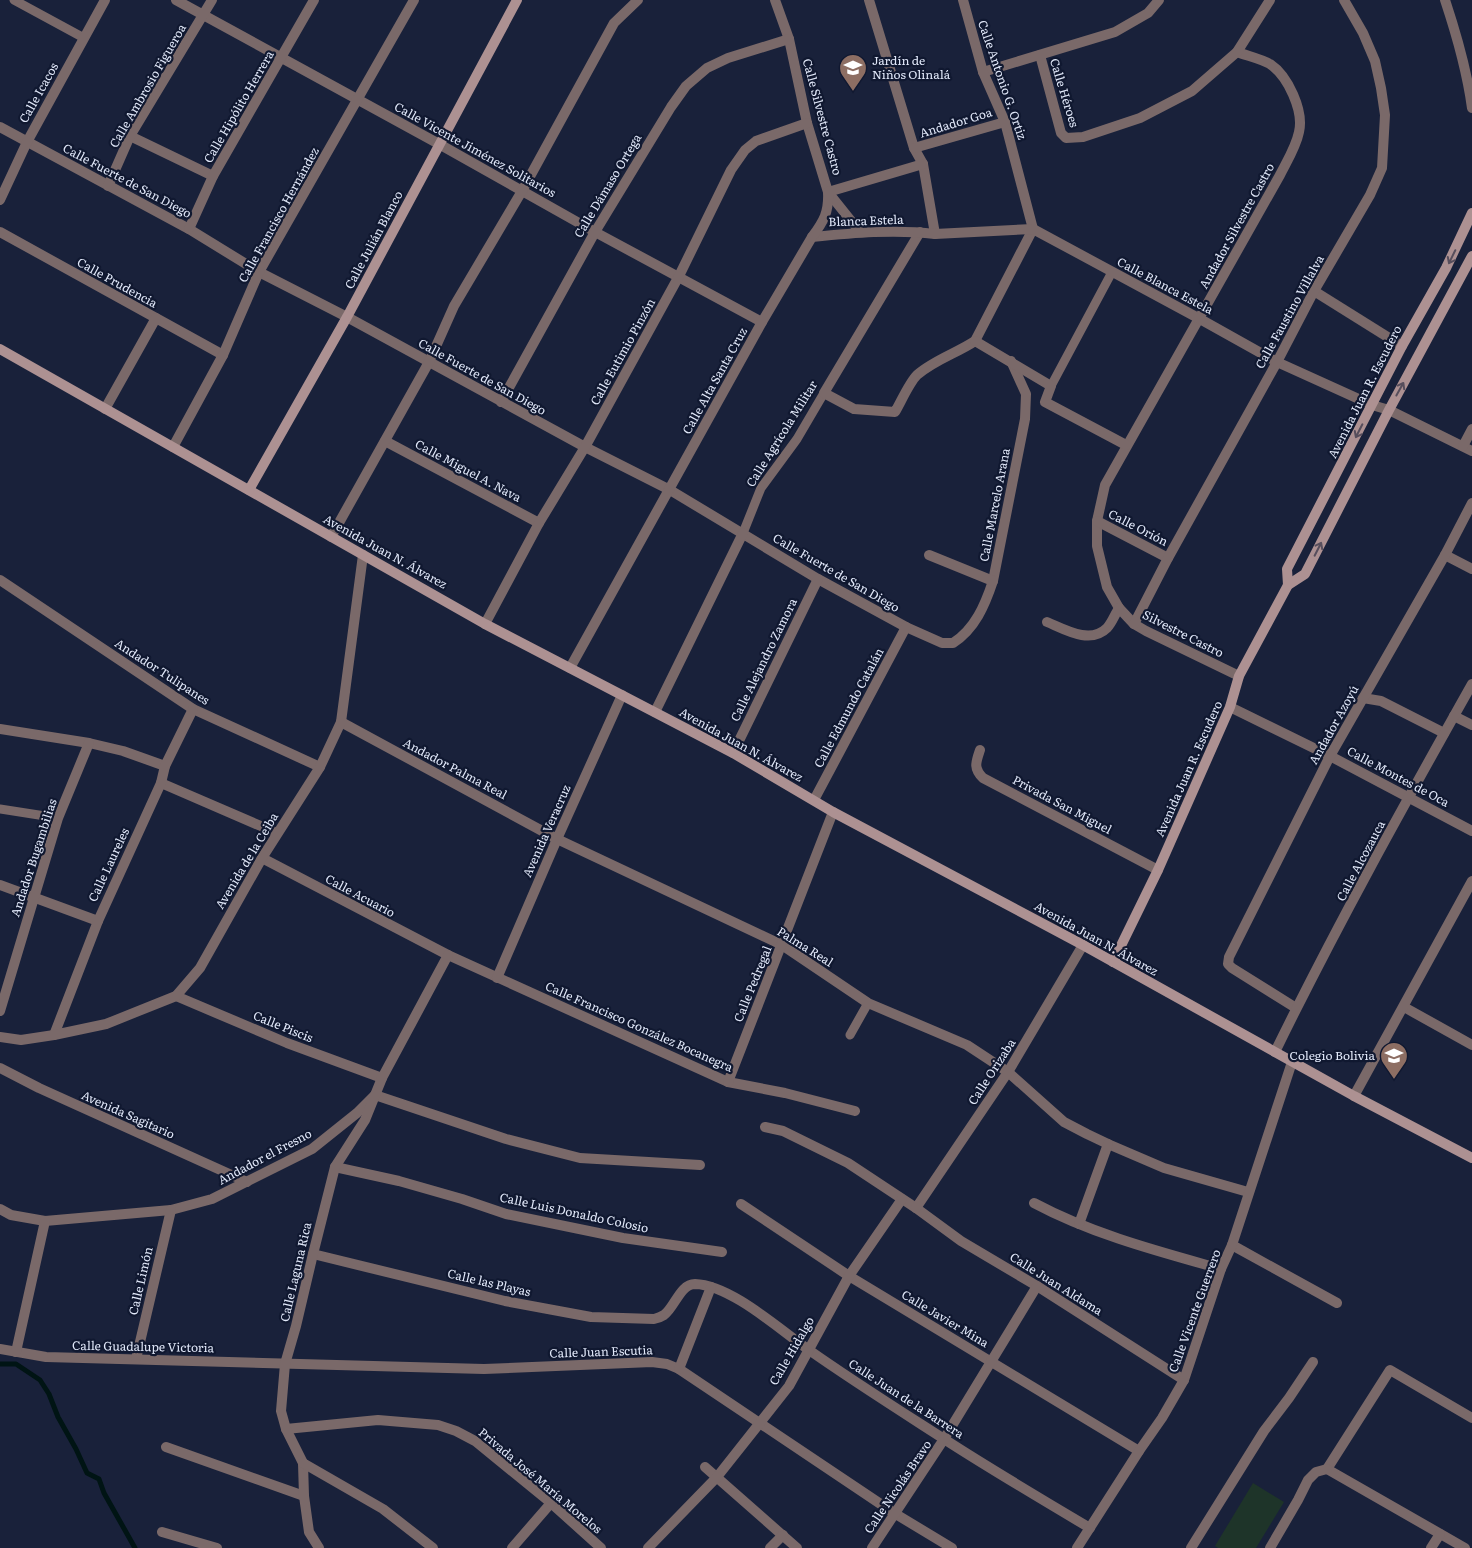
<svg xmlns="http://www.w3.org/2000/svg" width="1472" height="1548" font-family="Literata,serif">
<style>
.green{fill:#1e3429}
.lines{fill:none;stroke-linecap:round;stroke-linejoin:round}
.stream{stroke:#001414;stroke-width:5}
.service{stroke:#7a6969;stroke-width:9}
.pedestrian{stroke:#7a6969;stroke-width:10}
.minor{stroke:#7a6969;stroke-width:10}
.secondary{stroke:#ad9192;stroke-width:10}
.oneway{stroke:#574e5c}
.labels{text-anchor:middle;stroke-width:4.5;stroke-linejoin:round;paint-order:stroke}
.poi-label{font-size:12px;fill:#e2e9fa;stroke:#101830;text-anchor:start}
.street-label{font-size:12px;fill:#e2e9fa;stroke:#101830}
</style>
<rect width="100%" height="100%" fill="#19213a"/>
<path class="green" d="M1253 1483 1284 1502 1256 1548H1218L1215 1546Z"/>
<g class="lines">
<path class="stream" d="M0 1364H16L40 1380 49 1394 58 1417 76 1449 87 1473 99 1479 104 1493 135 1548"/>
<g class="service">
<path d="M14 0 84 38"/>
<path d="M1051 386 1112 272"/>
<path d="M743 533 761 488 797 439 824 393"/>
<path d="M0 809 58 818"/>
<path d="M850 1035 868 1003"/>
</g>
<path class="pedestrian" d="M161 783 277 833"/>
<g class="minor">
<path d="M176 0 439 144 595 232 762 322"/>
<path d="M775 0 789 39 807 123 828 192 860 232"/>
<path d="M869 0 914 148 923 164 935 234"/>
<path d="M1445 0C1457 36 1467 71 1472 108"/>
<path d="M1237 52C1248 56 1261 59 1270 64 1288 76 1304 111 1299 132 1296 147 1287 161 1280 175L1105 485 1097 521V546L1107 587 1119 608 1134 624 1146 631 1239 676"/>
<path d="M1040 55 1061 133 1066 138 1083 137 1140 118 1192 91 1237 52 1270 0"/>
<path d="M983 72 1115 32 1148 13 1159 0"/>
<path d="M0 127 189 229 259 272 347 317 585 447 670 490 818 579 906 627 942 643H953C975 629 985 605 993 581L1025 419 1026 394 1011 361"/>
<path d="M130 136 213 176"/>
<path d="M914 148 1005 122"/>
<path d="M108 186 130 136 212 0"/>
<path d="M0 200 27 142 105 0"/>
<path d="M189 229 213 176 314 0"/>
<path d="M0 232 223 355"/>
<path d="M920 232 824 393 854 409 895 412C901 402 909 383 917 375 934 360 957 353 975 341L1033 229 1005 122 983 72 963 0"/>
<path d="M812 237C853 233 894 229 935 234L1033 229 1200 319 1277 362 1372 405 1389 410 1472 451"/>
<path d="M1314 291 1402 346"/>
<path d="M975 341 1051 386 1045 402 1126 445"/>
<path d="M501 402 595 232 671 107 686 86 707 68 728 58 789 39"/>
<path d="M105 409 156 318"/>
<path d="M385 441 539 523"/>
<path d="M1463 446 1472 429"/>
<path d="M173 447 223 355 259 272 414 0"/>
<path d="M1097 521 1168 558"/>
<path d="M331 537 429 362 454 306 522 191 614 23 638 0"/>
<path d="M929 555 993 581"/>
<path d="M1445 555 1472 569"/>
<path d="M0 580 193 709 320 767"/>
<path d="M1047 622C1064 629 1090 645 1107 628 1112 623 1115 614 1119 608"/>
<path d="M485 624 539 523 585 447 679 276 731 170 745 150 756 141 807 123"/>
<path d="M1134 624 1168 558 1277 362 1314 291 1370 195 1382 168 1385 115 1381 88 1375 61 1363 33 1344 0"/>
<path d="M570 668 762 322 812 237C824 221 829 212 828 192L923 164"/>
<path d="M1363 698 1381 701 1444 733"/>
<path d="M1230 707 1330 756 1472 831"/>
<path d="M655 712 743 533"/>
<path d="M1454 716 1472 725"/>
<path d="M341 722 557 839 782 945 868 1003 967 1045 1008 1072 1064 1122 1087 1134 1108 1144 1164 1168 1248 1192"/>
<path d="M0 729 89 743 123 751 165 766"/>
<path d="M980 750C976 762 973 768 983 778L1158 870"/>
<path d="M733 753 818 579"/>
<path d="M814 800 906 627"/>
<path d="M262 858 448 955 728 1082 785 1093 855 1111"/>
<path d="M0 885 98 921"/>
<path d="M497 978 557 839 622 695"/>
<path d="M176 996 287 1043 382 1078"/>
<path d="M1404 1007 1472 1045"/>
<path d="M1296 1008 1232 968 1228 964 1229 957 1330 756 1445 555 1472 503"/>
<path d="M0 1011 58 818 89 743"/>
<path d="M54 1035 98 921 161 783 165 766 193 709"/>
<path d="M0 1037 21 1040 54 1035 106 1024 176 996 200 968 262 858 320 767 341 722 363 555"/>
<path d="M1275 1052C1336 927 1404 805 1472 684"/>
<path d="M0 1068 39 1088 247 1182"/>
<path d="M728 1082 833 812"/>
<path d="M1354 1096 1472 881"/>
<path d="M765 1127 783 1131 848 1163 916 1208 961 1241 1037 1286 1184 1380"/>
<path d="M335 1167 399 1181 462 1199 506 1214 623 1238 722 1252"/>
<path d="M1034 1203C1092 1234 1157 1251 1221 1269"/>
<path d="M741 1204 849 1276 1139 1451"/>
<path d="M916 1208 1008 1072 1083 945"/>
<path d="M0 1209 11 1215 45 1221 171 1210 212 1199 312 1149 357 1113 375 1095 506 1139 580 1158 700 1165"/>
<path d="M1079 1224 1108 1144"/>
<path d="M1232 1245 1337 1303"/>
<path d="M313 1254 505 1301 591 1317 654 1319C658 1318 661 1317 664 1315 675 1307 680 1284 695 1284 731 1285 780 1330 809 1350 853 1381 899 1410 944 1439 992 1470 1041 1499 1090 1528"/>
<path d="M0 1349 46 1357 484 1369 652 1362 667 1364 679 1369 894 1513 952 1548"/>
<path d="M16 1352 45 1221"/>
<path d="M136 1359 171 1210"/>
<path d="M679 1369 711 1287"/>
<path d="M286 1429 378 1420 438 1425 456 1431 475 1441 551 1503 601 1548"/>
<path d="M166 1447 304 1496"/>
<path d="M303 1463 304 1496 309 1532 319 1548"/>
<path d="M705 1467 797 1548"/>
<path d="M1327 1469 1390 1370 1472 1418"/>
<path d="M1327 1469 1465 1548"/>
<path d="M162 1532 217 1548"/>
<path d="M433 1548 383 1509 303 1463 286 1429 281 1411 285 1364 296 1326 313 1254 335 1167 365 1120 382 1078 448 955"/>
<path d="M512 1548 551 1503"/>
<path d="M648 1548 717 1477 789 1386 849 1276 902 1199"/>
<path d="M770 1548 783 1535"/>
<path d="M872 1548 944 1439 1037 1286"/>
<path d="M1077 1548 1139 1451 1162 1418 1184 1380 1221 1269 1232 1245 1292 1062"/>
<path d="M1191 1548 1264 1431 1289 1398 1313 1362"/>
<path d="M1270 1548 1298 1500 1308 1480 1316 1472 1327 1469"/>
<path d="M1431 1548 1440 1534"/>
</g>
<g class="secondary">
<path d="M0 349 485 624 733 753 833 812 1083 945 1354 1096 1472 1158"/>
<path d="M249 490 347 317 517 0"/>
<path d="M1288 585 1287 569 1402 346 1446 268 1472 213"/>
<path d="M1113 962 1158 870 1230 707 1239 676 1288 585 1305 574 1389 410 1472 256"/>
</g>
</g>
<defs><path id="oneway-shaft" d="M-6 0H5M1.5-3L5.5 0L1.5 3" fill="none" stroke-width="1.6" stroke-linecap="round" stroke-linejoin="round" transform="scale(1.25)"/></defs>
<g class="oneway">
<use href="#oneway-shaft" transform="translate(1452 257) rotate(116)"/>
<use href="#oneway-shaft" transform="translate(1400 389) rotate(-61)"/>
<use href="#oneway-shaft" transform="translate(1359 431) rotate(117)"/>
<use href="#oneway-shaft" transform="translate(1318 549) rotate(-63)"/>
</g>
<defs>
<symbol id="school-pin" viewBox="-11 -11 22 30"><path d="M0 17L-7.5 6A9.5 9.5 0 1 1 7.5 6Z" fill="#8d6e63" stroke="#101830"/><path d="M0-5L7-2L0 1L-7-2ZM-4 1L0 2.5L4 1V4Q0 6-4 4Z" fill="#fff"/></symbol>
</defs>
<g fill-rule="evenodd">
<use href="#school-pin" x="837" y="52" width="32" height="43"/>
<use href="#school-pin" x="1378" y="1040" width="32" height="43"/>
</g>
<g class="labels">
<g class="poi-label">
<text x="872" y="65">Jardín de<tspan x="872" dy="14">Niños Olinalá</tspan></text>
<text x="1375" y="1060" text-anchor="end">Colegio Bolivia</text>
</g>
<g class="street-label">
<text transform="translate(1002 80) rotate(71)" y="4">Calle Antonio G. Ortiz</text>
<text transform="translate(148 86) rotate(-60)" y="4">Calle Ambrosio Figueroa</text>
<text transform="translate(39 93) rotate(-61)" y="4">Calle Icacos</text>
<text transform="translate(1064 93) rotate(73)" y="4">Calle Héroes</text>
<text transform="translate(239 107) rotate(-60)" y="4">Calle Hipólito Herrera</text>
<text transform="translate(822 117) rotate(75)" y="4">Calle Silvestre Castro</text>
<text transform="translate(956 123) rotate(-17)" y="4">Andador Goa</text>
<text transform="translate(475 150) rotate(29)" y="4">Calle Vicente Jiménez Solitarios</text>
<text transform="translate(127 181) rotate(28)" y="4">Calle Fuerte de San Diego</text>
<text transform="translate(608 186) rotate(-59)" y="4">Calle Dámaso Ortega</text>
<text transform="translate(279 215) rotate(-61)" y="4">Calle Francisco Hernández</text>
<text transform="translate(866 221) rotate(-2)" y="4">Blanca Estela</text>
<text transform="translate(1237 226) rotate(-61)" y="4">Andador Silvestre Castro</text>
<text transform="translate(374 240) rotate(-62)" y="4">Calle Julián Blanco</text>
<text transform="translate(117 283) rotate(29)" y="4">Calle Prudencia</text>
<text transform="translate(1165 286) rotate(28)" y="4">Calle Blanca Estela</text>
<text transform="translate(1290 312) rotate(-61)" y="4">Calle Faustino Villalva</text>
<text transform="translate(623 352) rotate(-61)" y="4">Calle Eutimio Pinzón</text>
<text transform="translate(482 377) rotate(29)" y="4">Calle Fuerte de San Diego</text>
<text transform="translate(715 381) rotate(-61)" y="4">Calle Alta Santa Cruz</text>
<text transform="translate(1365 392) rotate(-63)" y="4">Avenida Juan R. Escudero</text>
<text transform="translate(782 434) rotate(-58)" y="4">Calle Agrícola Militar</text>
<text transform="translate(468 471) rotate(28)" y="4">Calle Miguel A. Nava</text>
<text transform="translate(995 505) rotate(-79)" y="4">Calle Marcelo Arana</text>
<text transform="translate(1138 528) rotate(27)" y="4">Calle Orión</text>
<text transform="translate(385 552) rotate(29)" y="4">Avenida Juan N. Álvarez</text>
<text transform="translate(836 573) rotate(30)" y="4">Calle Fuerte de San Diego</text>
<text transform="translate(1183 634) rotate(27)" y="4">Silvestre Castro</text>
<text transform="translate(764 660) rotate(-64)" y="4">Calle Alejandro Zamora</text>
<text transform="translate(162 672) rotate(33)" y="4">Andador Tulipanes</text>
<text transform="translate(849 708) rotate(-62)" y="4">Calle Edmundo Catalán</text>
<text transform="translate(1334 725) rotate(-61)" y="4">Andador Azoyú</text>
<text transform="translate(741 745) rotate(29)" y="4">Avenida Juan N. Álvarez</text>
<text transform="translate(455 769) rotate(28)" y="4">Andador Palma Real</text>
<text transform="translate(1189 769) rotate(-66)" y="4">Avenida Juan R. Escudero</text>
<text transform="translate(1398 777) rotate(28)" y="4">Calle Montes de Oca</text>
<text transform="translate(1062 805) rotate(28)" y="4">Privada San Miguel</text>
<text transform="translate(547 831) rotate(-66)" y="4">Avenida Veracruz</text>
<text transform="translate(34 858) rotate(-72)" y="4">Andador Bugambilias</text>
<text transform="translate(247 861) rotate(-59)" y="4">Avenida de la Ceiba</text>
<text transform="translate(1361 861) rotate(-62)" y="4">Calle Alcozauca</text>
<text transform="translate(109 865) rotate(-65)" y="4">Calle Laureles</text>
<text transform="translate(360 896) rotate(28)" y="4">Calle Acuario</text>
<text transform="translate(1096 939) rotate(29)" y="4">Avenida Juan N. Álvarez</text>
<text transform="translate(805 947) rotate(32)" y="4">Palma Real</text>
<text transform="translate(753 984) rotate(-68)" y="4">Calle Pedregal</text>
<text transform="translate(283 1027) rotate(22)" y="4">Calle Piscis</text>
<text transform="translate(639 1027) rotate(24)" y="4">Calle Francisco González Bocanegra</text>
<text transform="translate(992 1072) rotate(-57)" y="4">Calle Orizaba</text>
<text transform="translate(128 1115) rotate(24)" y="4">Avenida Sagitario</text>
<text transform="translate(265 1157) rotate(-28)" y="4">Andador el Fresno</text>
<text transform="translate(574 1213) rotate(12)" y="4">Calle Luis Donaldo Colosio</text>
<text transform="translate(296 1272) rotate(-77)" y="4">Calle Laguna Rica</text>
<text transform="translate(141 1281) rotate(-77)" y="4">Calle Limón</text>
<text transform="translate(489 1283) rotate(13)" y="4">Calle las Playas</text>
<text transform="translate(1056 1284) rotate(32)" y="4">Calle Juan Aldama</text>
<text transform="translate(1195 1311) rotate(-70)" y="4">Calle Vicente Guerrero</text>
<text transform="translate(945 1319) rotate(31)" y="4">Calle Javier Mina</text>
<text transform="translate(143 1347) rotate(1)" y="4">Calle Guadalupe Victoria</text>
<text transform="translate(792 1351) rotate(-60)" y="4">Calle Hidalgo</text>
<text transform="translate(601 1352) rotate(-2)" y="4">Calle Juan Escutia</text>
<text transform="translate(906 1399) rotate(33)" y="4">Calle Juan de la Barrera</text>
<text transform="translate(540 1481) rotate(40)" y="4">Privada José María Morelos</text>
<text transform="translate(898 1487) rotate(-56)" y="4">Calle Nicolás Bravo</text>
</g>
</g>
</svg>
